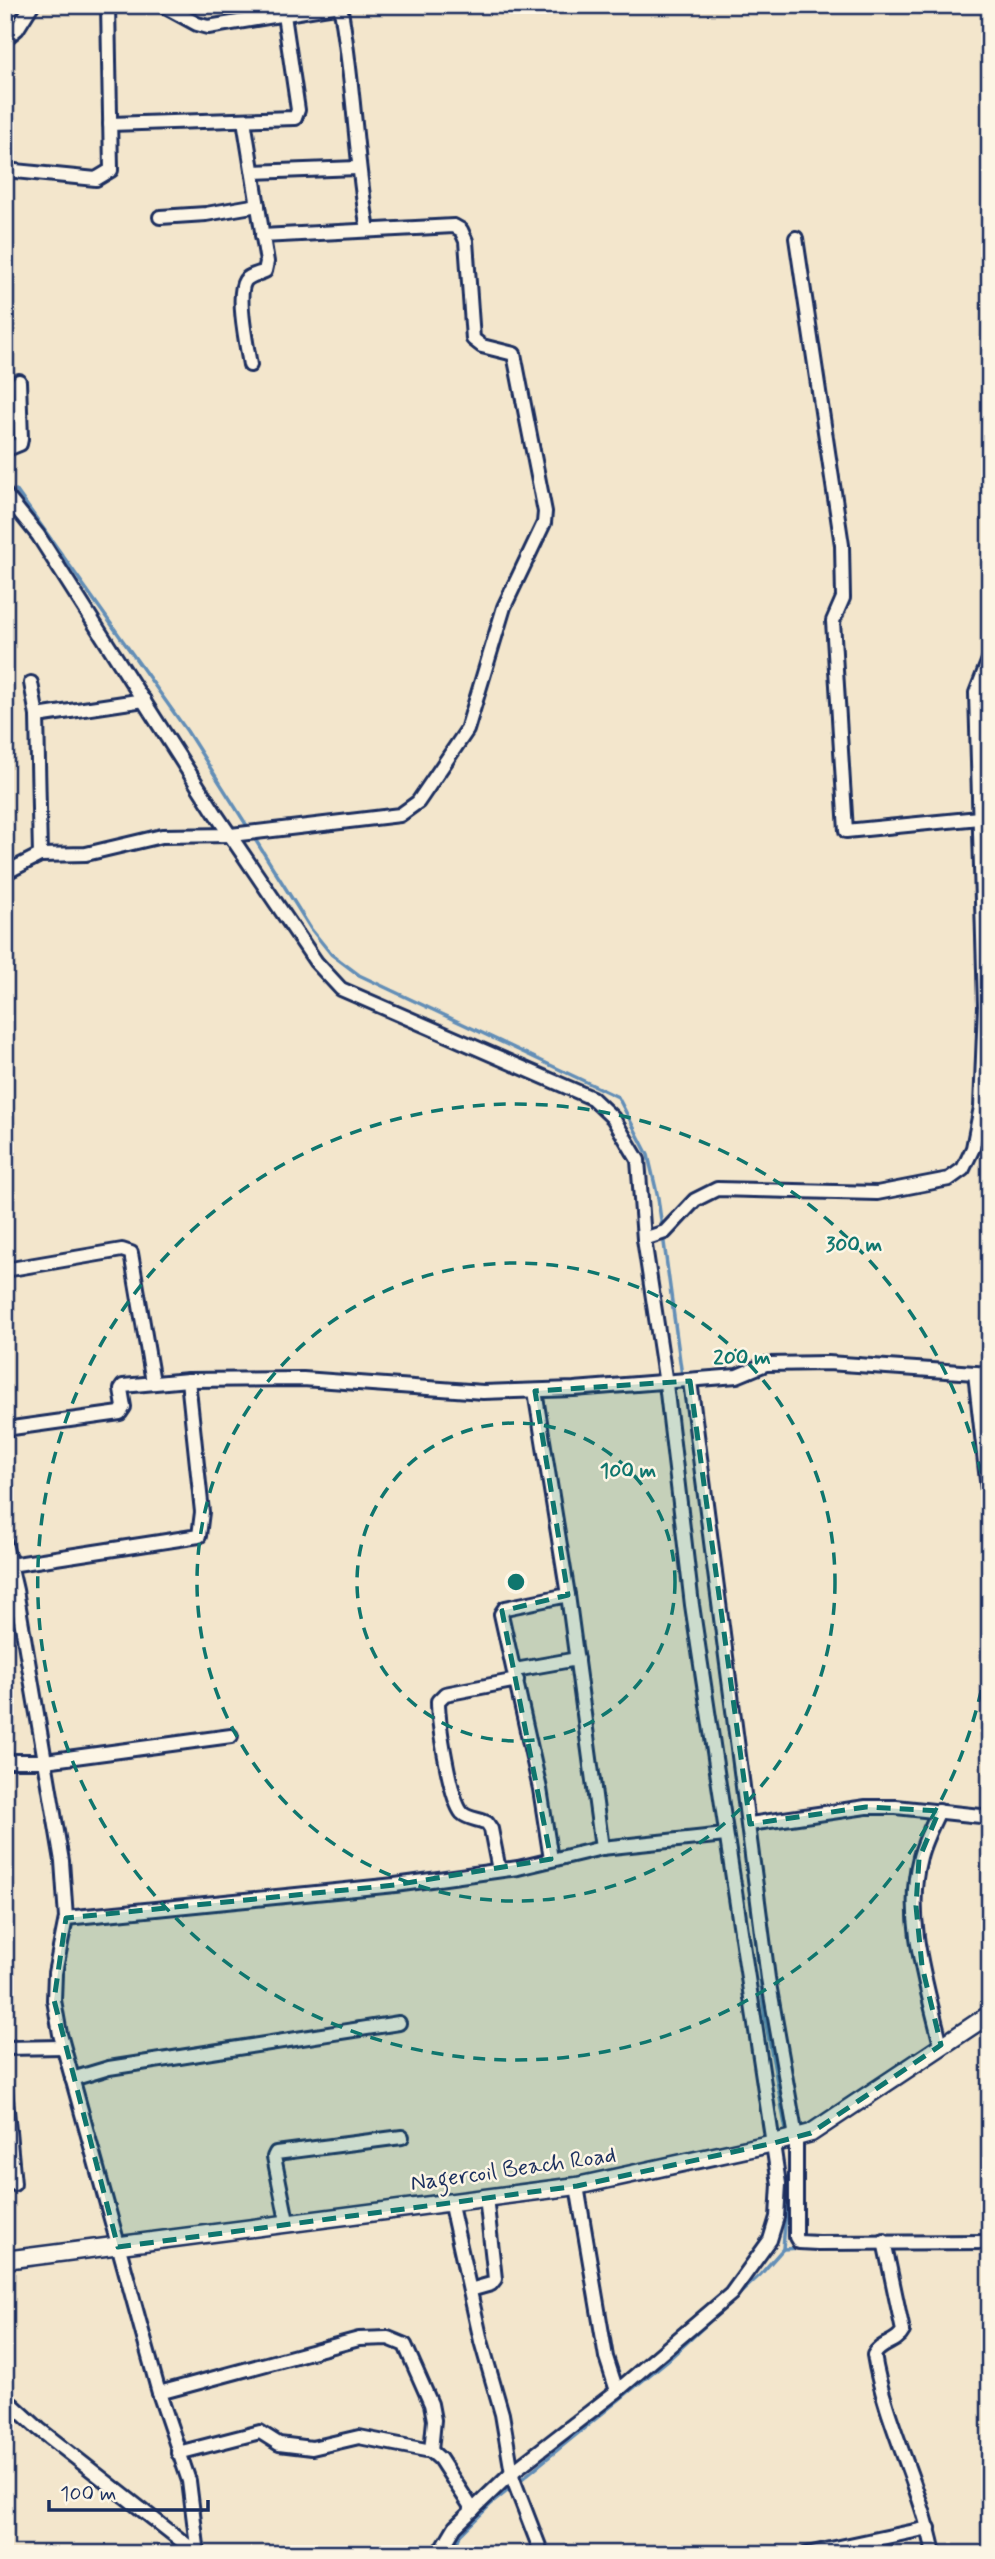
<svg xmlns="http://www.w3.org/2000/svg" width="995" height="2559" font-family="Mynerve,sans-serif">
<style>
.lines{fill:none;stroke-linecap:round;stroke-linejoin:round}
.stream{stroke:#628eb7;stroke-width:3.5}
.minor-casing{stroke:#1b2f5e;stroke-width:18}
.major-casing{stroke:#1b2f5e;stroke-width:21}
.minor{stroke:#fcf5e5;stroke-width:12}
.major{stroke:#fcf5e5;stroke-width:16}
.marked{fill:#0f766e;fill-opacity:0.2;stroke:#0f766e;stroke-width:5;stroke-dasharray:14 9;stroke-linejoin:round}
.ring{fill:none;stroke:#0f766e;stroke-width:3.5;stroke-dasharray:12 9}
.labels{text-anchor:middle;stroke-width:5;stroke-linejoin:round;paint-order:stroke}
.street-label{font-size:23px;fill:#1b2f5e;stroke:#fcf5e5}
.centre{fill:#0f766e;stroke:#fcf5e5;stroke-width:3.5}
.ring-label{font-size:21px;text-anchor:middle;font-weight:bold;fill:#0f766e;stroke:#fcf5e5;stroke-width:5;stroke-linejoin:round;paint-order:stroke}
</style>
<rect width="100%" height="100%" fill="#f3e6cc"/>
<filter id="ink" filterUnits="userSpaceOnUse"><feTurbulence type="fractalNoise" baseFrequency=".0143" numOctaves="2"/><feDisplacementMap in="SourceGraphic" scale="14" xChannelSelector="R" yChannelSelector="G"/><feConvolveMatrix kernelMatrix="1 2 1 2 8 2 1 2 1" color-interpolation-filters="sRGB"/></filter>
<g filter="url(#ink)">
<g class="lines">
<g class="stream">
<path d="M16 490 187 731 249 829"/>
<path d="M253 836 311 929 331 954 359 975 618 1097 648 1155 658 1198 682 1376"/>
<path d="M683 1383 693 1452"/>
<path d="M733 1754 765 2018 786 2130"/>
<path d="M977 2248H990"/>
<path d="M783 2249 801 2248"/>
<path d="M453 2554 460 2535 490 2505 668 2360 760 2275 783 2249 790 2157"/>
</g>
<defs>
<g id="minor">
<path d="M162 5 197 24 208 27 341 5"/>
<path d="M340 5C354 80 355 155 368 230"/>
<path d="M5 39 17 29 32 5"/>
<path d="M244 120 267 262 265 271C259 274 249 275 245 281 236 295 247 347 250 365"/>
<path d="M110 124 295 118 298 110 284 15"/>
<path d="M5 170 96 179 111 170 108 5"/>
<path d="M253 172 357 168"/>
<path d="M160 217 206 214 258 205"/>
<path d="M796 238 842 545 843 598 833 621 846 831 979 818"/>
<path d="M5 450 20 444 21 439 19 381"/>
<path d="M5 494 38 535 215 813 316 962 341 989 592 1098 613 1118 638 1160 644 1239 666 1384 692 1605 779 2184 777 2217 770 2240 731 2294 617 2391 511 2473 455 2527 439 2554"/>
<path d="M31 683 37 716 40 855"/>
<path d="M37 716 144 700"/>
<path d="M5 873 40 855 86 854 162 836 231 835 400 815 418 802 467 730 504 607 544 523 545 512 514 354 482 346 473 339 466 241 461 230 454 226 262 236"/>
<path d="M644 1239 665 1232 695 1200 717 1189 877 1193 949 1179 963 1169 973 1148 981 1107 985 1006 976 693 990 657"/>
<path d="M5 1270 122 1250 131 1253 153 1382"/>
<path d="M975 1373 990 1508"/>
<path d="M690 1381 768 1978 796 2137V2237L799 2242 818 2243 990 2242"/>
<path d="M535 1391 568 1595 602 1848"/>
<path d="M5 1429 120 1413 124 1407 121 1389 123 1386 188 1380 303 1379 483 1392 574 1389 737 1376 766 1364 828 1363 990 1374"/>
<path d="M5 1543 16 1590 62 1861 66 1918 55 1973 54 2000 60 2034 159 2393 189 2481 198 2554"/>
<path d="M10 1565 199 1536 202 1512 188 1380"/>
<path d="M515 1670 577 1659"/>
<path d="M5 1761H45L231 1736"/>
<path d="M939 1811C932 1826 924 1841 920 1857 904 1918 927 1986 941 2045"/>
<path d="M750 1824 866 1807H896L990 1817"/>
<path d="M551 1859 540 1789 501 1614 505 1608 568 1595"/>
<path d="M499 1870 491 1829 487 1823C479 1819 468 1819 462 1813 450 1799 438 1722 438 1701L445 1694 517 1680"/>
<path d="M66 1918 395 1885 518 1868 602 1848 725 1835"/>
<path d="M5 2048 63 2047"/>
<path d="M72 2079 109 2068 399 2023"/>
<path d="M5 2088 14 2184"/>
<path d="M577 2186 606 2357 617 2391"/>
<path d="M450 2201 481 2341 502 2414 513 2479 542 2554"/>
<path d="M287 2221 274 2157 276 2153 402 2137"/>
<path d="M884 2241 903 2331C897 2343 880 2343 874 2355 885 2423 921 2486 934 2554"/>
<path d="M470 2290 491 2284 495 2279 486 2197"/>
<path d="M159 2393 359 2339 388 2338 405 2345 431 2404 434 2420 431 2451"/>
<path d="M5 2398 39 2429 197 2553"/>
<path d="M178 2453 260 2432 279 2444 312 2448 359 2437 431 2451 440 2459 473 2510"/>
<path d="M807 2554 929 2528"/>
</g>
<path id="major" d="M5 2260 577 2186 774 2143 811 2133 990 2014"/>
</defs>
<use href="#minor" class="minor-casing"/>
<use href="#major" class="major-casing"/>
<use href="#minor" class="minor"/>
<use href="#major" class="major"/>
</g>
</g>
<path class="marked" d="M690 1381 750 1824 866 1807 939 1811 919 1859 916 1906 922 1966 941 2045 811 2133 774 2143 577 2186 118 2247 54 2000 66 1918 395 1885 551 1859 502 1611 568 1595 535 1391Z"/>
<g class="ring">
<circle cx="516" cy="1582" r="159"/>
<circle cx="516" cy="1582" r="319"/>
<path d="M989 1649A478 478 0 1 1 989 1515"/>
</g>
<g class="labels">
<g class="street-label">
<text transform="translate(513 2168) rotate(-8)" y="8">Nagercoil Beach Road</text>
</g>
</g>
<circle cx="516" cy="1582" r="10" class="centre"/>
<g class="ring-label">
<text x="854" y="1251">300 m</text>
<text x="742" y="1364">200 m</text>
<text x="628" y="1477">100 m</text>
</g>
<rect width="995" height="2559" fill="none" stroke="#fcf5e5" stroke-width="28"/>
<rect x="14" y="14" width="967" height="2531" fill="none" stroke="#1b2f5e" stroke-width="2.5" filter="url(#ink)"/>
<path d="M49 2500v10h159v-10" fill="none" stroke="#1b2f5e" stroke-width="3.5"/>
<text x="60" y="2500" font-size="21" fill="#1b2f5e" stroke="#fcf5e5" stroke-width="5" paint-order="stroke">100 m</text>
</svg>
